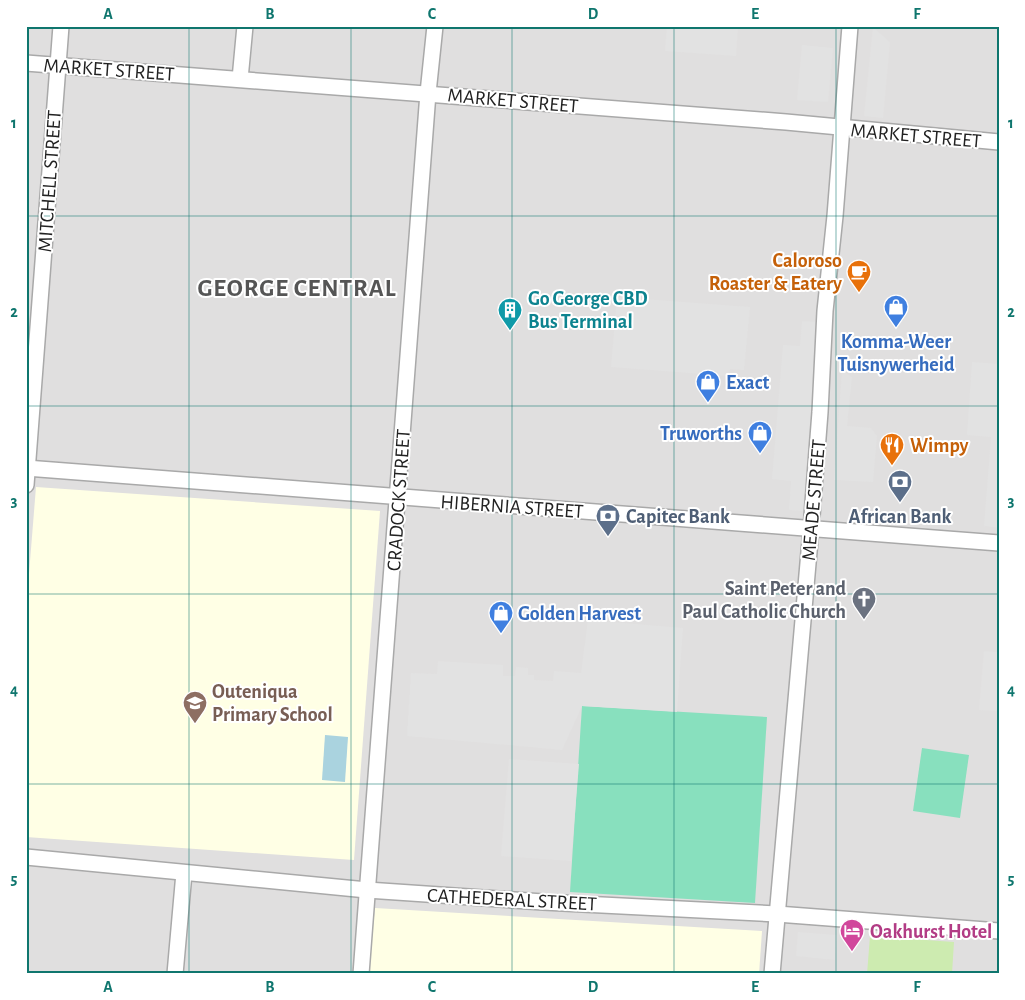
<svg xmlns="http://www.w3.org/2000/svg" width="1025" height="1000" font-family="'Alegreya Sans',sans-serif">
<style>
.residential{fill:#e0dfdf}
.education{fill:#ffffe5}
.grass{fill:#cdebb0}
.pitch{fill:#88e0be}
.parking{fill:#e2e2e2}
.water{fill:#aad3df}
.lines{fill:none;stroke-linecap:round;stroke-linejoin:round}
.minor-casing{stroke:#a9a9a9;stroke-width:18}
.minor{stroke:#fff;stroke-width:15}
.grid{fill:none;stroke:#0f766e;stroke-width:1;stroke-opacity:0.55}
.labels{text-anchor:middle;stroke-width:4;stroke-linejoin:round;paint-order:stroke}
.street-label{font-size:20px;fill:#222;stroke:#fff}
.food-label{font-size:20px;font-weight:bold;fill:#c56008;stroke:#fff;text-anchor:end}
.culture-label{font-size:20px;font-weight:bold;fill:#0d838f;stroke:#fff;text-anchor:start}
.shop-label{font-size:20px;font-weight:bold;fill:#366cbe;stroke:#fff;text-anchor:start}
.service-label{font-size:20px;font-weight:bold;fill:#4e5e75;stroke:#fff;text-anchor:start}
.worship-label{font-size:20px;font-weight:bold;fill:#5b616d;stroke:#fff;text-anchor:end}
.education-label{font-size:20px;font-weight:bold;fill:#785e54;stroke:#fff;text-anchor:start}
.hotel-label{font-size:20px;font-weight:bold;fill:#b23c85;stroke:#fff;text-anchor:start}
.district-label{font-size:25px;font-weight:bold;letter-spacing:1px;fill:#555;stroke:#fff}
.neatline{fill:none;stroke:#0f766e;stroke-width:2}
.grid-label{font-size:16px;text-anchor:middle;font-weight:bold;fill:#0f766e}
</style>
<rect width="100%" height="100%" fill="#f2efe9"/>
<rect class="residential" x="26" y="26" width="973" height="948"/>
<g class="education">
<path d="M36 487 380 511 354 860 26 837V611Z"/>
<path d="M375 908 762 931 759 974H368Z"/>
</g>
<path class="grass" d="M870 936 954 942 952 974H867Z"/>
<g class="pitch">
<path d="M582 706 767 717 755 903 570 892Z"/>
<path d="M922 748 969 755 960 818 913 811Z"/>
</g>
<g class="parking">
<path d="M667 26H738L736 56 665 51Z"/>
<path d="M873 27 890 42 883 118 864 116Z"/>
<path d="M802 45 833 48 828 102 797 100Z"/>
<path d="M617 297 750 307 744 370 730 369 729 376 611 367Z"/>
<path d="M802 321 818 322 803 511 789 510 791 481 772 479 783 345 800 346Z"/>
<path d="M972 362 999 364V528L984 526 991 437 967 435Z"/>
<path d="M842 370 852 377 847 426 871 428 877 436 873 482 834 480Z"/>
<path d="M588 620 683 628 677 712 582 706 562 750 407 736 411 673 437 674 438 661 503 665V676H515L516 667 528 668V675H534V680L553 681 554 671 581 673Z"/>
<path d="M984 651 999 652V711L979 710Z"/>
<path d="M509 759 579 764 571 861 501 856Z"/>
<path d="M798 932 837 935 835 960 796 956Z"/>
</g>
<path class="water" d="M325 735 348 737 345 782 322 780Z"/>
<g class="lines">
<defs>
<g id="minor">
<path d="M26 63 786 122 999 142"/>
<path d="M240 79 245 26"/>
<path d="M26 468 999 543"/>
<path d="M26 485 61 26"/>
<path d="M26 857 367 890 543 902 777 914 999 931"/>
<path d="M175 974 184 873"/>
<path d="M361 974 428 93 435 26"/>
<path d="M772 974 811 529 820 412 825 311 835 216 850 26"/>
</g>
</defs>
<use href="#minor" class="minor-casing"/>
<use href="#minor" class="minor"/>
</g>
<path class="grid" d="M189 26V974M351 26V974M512 26V974M674 26V974M836 26V974M26 216H999M26 406H999M26 594H999M26 784H999"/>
<defs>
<symbol id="cafe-pin" viewBox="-11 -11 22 30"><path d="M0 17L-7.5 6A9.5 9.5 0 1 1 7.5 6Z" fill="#e8710a" stroke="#fff"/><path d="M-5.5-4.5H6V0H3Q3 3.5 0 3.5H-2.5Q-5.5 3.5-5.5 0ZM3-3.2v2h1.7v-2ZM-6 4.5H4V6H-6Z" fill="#fff"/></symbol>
<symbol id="shop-pin" viewBox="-11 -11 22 30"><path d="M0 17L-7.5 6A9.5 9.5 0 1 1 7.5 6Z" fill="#3f7fe0" stroke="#fff"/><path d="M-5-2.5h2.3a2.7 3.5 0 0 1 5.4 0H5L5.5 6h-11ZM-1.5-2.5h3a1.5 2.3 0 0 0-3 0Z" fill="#fff"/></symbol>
<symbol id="building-pin" viewBox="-11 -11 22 30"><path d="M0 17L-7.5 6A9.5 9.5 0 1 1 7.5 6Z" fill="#0f9aa8" stroke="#fff"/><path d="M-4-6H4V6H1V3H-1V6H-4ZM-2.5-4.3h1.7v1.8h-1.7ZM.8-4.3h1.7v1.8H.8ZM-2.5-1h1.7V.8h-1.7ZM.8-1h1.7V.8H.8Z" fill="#fff"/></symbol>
<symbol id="restaurant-pin" viewBox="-11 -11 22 30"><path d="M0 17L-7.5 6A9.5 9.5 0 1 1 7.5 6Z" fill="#e8710a" stroke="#fff"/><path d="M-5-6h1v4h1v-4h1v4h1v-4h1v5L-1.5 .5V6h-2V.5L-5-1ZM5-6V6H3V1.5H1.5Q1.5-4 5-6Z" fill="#fff"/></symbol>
<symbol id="bank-pin" viewBox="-11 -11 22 30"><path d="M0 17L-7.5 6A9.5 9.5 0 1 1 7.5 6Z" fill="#5c6f8a" stroke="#fff"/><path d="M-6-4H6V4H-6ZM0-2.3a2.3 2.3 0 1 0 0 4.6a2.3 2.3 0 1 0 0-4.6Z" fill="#fff"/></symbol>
<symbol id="church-pin" viewBox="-11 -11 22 30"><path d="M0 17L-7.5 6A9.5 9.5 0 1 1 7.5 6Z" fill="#6b7280" stroke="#fff"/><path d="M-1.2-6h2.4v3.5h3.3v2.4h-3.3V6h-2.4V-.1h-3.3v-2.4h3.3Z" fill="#fff"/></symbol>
<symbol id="school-pin" viewBox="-11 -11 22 30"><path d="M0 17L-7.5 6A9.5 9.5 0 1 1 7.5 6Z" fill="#8d6e63" stroke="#fff"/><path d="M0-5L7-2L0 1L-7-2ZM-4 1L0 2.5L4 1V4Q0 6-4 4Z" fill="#fff"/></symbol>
<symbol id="hotel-pin" viewBox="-11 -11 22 30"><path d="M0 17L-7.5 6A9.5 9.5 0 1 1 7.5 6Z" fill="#d1479c" stroke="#fff"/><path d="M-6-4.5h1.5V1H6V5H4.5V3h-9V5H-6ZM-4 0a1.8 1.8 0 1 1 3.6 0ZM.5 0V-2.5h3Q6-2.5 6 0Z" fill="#fff"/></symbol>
</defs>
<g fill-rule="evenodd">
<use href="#cafe-pin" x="845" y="258" width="28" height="38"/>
<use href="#shop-pin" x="882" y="293" width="28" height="38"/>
<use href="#building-pin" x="496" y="296" width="28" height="38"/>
<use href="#shop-pin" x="694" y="368" width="28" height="38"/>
<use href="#shop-pin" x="746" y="419" width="28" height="38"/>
<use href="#restaurant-pin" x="878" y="431" width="28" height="38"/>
<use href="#bank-pin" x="886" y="468" width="28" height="38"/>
<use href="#bank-pin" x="594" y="502" width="28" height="38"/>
<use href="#church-pin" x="850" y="585" width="28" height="38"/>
<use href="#shop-pin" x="487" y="599" width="28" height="38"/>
<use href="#school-pin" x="181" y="689" width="28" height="38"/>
<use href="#hotel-pin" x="838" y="917" width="28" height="38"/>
</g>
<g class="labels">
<g class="street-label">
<text transform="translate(109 69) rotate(4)" y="7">MARKET STREET</text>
<text transform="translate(513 100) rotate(5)" y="7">MARKET STREET</text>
<text transform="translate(916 135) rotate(5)" y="7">MARKET STREET</text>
<text transform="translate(49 181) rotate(-86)" y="7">MITCHELL STREET</text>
<text transform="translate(398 500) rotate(-86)" y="7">CRADOCK STREET</text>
<text transform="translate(813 500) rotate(-85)" y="7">MEADE STREET</text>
<text transform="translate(512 506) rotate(4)" y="7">HIBERNIA STREET</text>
<text transform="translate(512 899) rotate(3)" y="7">CATHEDERAL STREET</text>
</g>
<g class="food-label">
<text x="842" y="267">Caloroso<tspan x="842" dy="23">Roaster &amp; Eatery</tspan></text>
<text x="910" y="452" text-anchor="start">Wimpy</text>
</g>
<g class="culture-label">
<text x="528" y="305">Go George CBD<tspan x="528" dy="23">Bus Terminal</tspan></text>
</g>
<g class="shop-label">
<text x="896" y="348" text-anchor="middle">Komma-Weer<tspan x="896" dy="23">Tuisnywerheid</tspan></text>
<text x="726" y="389">Exact</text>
<text x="742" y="440" text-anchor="end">Truworths</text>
<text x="518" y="620">Golden Harvest</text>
</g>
<g class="service-label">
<text x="626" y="523">Capitec Bank</text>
<text x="900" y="523" text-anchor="middle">African Bank</text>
</g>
<g class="worship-label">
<text x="846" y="595">Saint Peter and<tspan x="846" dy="23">Paul Catholic Church</tspan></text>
</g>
<g class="education-label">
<text x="212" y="698">Outeniqua<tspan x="212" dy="23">Primary School</tspan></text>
</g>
<g class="hotel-label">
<text x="870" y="938">Oakhurst Hotel</text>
</g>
<g class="district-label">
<text x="297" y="296">GEORGE CENTRAL</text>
</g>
</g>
<rect width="1025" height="1000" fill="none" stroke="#ffffff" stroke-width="55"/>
<rect x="28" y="28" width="970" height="944" class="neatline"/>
<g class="grid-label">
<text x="108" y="19">A</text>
<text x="270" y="19">B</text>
<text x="432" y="19">C</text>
<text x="593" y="19">D</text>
<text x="755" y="19">E</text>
<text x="917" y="19">F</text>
<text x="14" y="128">1</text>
<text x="1011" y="128">1</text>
<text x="14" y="317">2</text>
<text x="1011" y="317">2</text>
<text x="14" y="506">3</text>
<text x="1011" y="506">3</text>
<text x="14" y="695">4</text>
<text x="1011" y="695">4</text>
<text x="14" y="884">5</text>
<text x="1011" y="884">5</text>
<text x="108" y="992">A</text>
<text x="270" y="992">B</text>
<text x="432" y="992">C</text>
<text x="593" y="992">D</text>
<text x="755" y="992">E</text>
<text x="917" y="992">F</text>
</g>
</svg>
